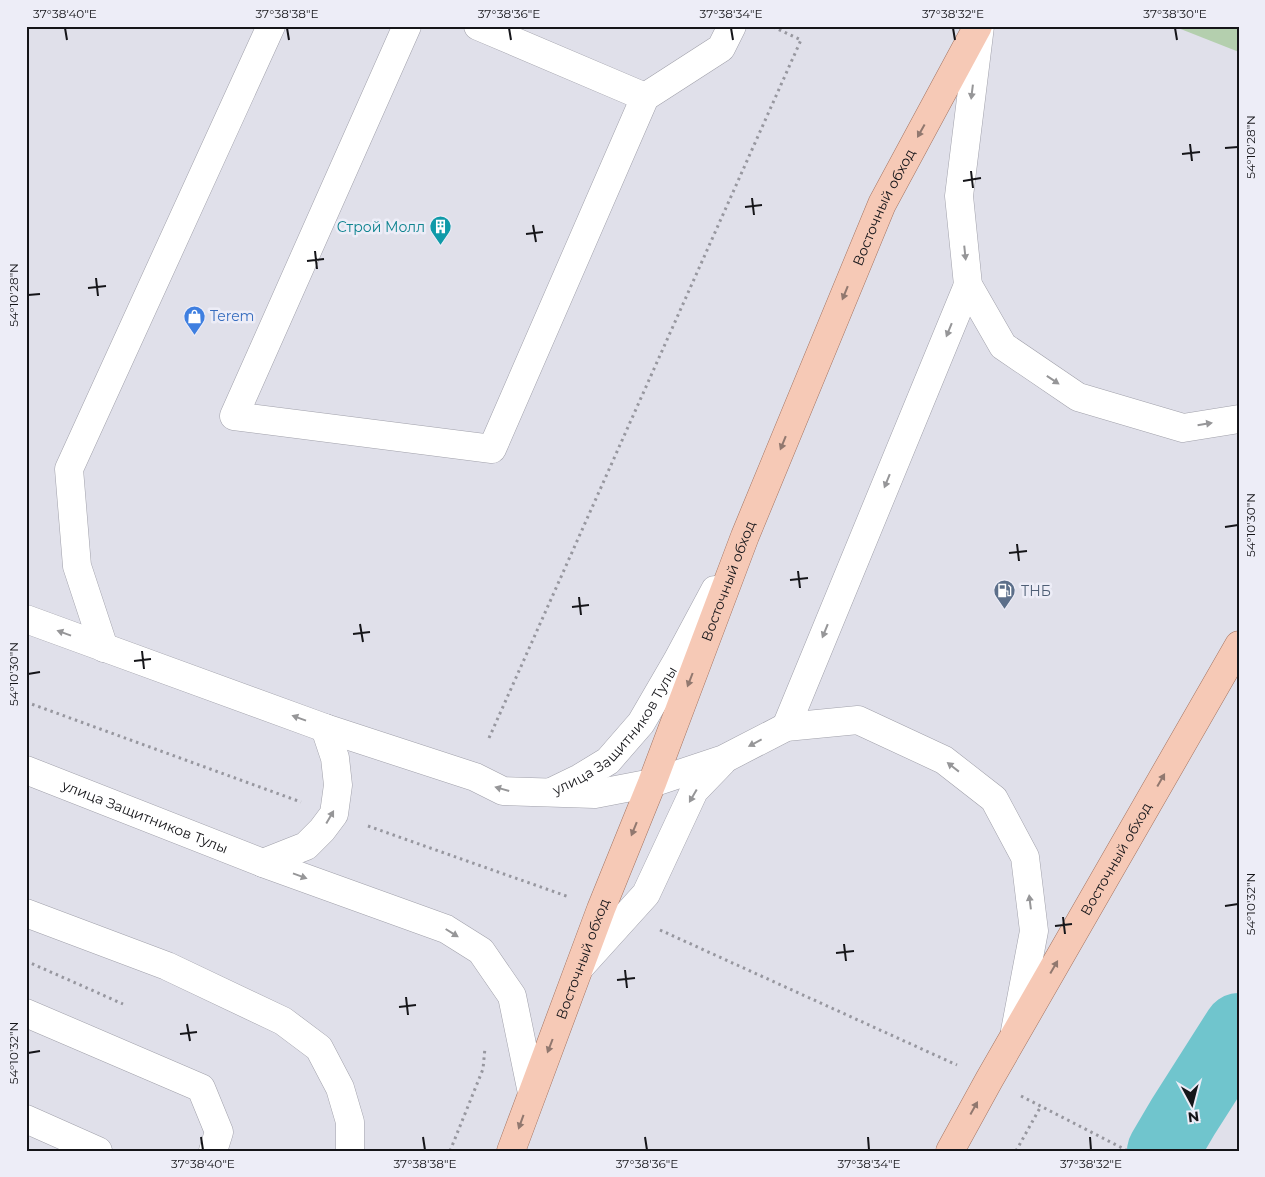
<svg xmlns="http://www.w3.org/2000/svg" width="1265" height="1177" font-family="Montserrat,sans-serif">
<style>
.green{fill:#b4cfae}
.lines{fill:none;stroke-linecap:round;stroke-linejoin:round}
.river{stroke:#70c5cd;stroke-width:72}
.minor-casing{stroke:#a0a0aa;stroke-width:29}
.major-casing{stroke:#a37360;stroke-width:29}
.path{stroke:#97979f;stroke-width:3;stroke-dasharray:2.5 4;stroke-linecap:butt}
.minor{stroke:#fff;stroke-width:28}
.major{stroke:#f6c9b6;stroke-width:28}
.oneway{fill:#969698}
.oneway2{fill:#91786f}
.ticks{fill:none;stroke:#151519;stroke-width:2}
.labels{text-anchor:middle;stroke-width:5;stroke-linejoin:round;paint-order:stroke}
.street-label{font-size:14px;fill:#151519;stroke:#ededf7}
.culture-label{font-size:14px;fill:#0d838f;stroke:#ededf7;text-anchor:end}
.shop-label{font-size:14px;fill:#366cbe;stroke:#ededf7;text-anchor:start}
.service-label{font-size:14px;fill:#4e5e75;stroke:#ededf7;text-anchor:start}
.neatline{fill:none;stroke:#151519;stroke-width:2}
.ticks-label{font-size:12px;text-anchor:middle;fill:#151519}
</style>
<rect width="100%" height="100%" fill="#e0e0ea"/>
<path class="green" d="M1173 26H1239V52Z"/>
<g class="lines">
<path class="river" d="M1163 1151 1183 1117 1239 1029"/>
<defs>
<g id="minor">
<path d="M407 26 234 416 492 449 645 97 721 48 732 26"/>
<path d="M478 26 645 97"/>
<path d="M980 26 959 196 968 285 1003 346 1078 397 1183 428 1239 419"/>
<path d="M26 619 325 728 475 777 503 791 595 794 652 783 724 759 786 727 858 720 944 760 994 799 1025 857 1034 931 1015 1031"/>
<path d="M104 648 77 566 69 469 271 26"/>
<path d="M786 727 968 285"/>
<path id="s1" d="M26 770 263 863 446 929 481 951 512 996 532 1093"/>
<path id="s2" d="M551 792 580 778 608 761 641 723 677 661 715 590"/>
<path d="M263 863 306 846 322 830 334 814 338 785 335 758 325 728"/>
<path d="M26 913 167 966 283 1021 319 1048 340 1088 350 1122V1151"/>
<path d="M580 967 646 894 694 791 722 762"/>
<path d="M26 1013 201 1088 219 1132 213 1151"/>
<path d="M26 1119 98 1151"/>
</g>
<g id="major">
<path id="s3" d="M511 1151 601 909 652 783 745 536 882 204 978 26"/>
<path id="s4" d="M950 1151 989 1080 1239 645"/>
</g>
</defs>
<use href="#minor" class="minor-casing"/>
<use href="#major" class="major-casing"/>
<g class="path">
<path d="M26 702 301 802"/>
<path d="M489 738 801 40 771 26"/>
<path d="M368 826 569 897"/>
<path d="M660 930 957 1065"/>
<path d="M26 961 123 1004"/>
<path d="M1021 1096 1128 1151"/>
<path d="M450 1151 483 1069 485 1048"/>
<path d="M1016 1151 1041 1106"/>
</g>
<use href="#minor" class="minor"/>
<use href="#major" class="major"/>
</g>
<defs><path id="oneway-solid" d="M-6-.8H1V-3.2L6.5 0L1 3.2V.8H-6Z" transform="scale(1.25)"/></defs>
<g class="oneway">
<use href="#oneway-solid" transform="translate(972 92) rotate(97)"/>
<use href="#oneway-solid" transform="translate(965 253) rotate(84)"/>
<use href="#oneway-solid" transform="translate(949 330) rotate(112)"/>
<use href="#oneway-solid" transform="translate(1053 380) rotate(34)"/>
<use href="#oneway-solid" transform="translate(1205 424) rotate(-9)"/>
<use href="#oneway-solid" transform="translate(887 481) rotate(112)"/>
<use href="#oneway-solid" transform="translate(825 631) rotate(112)"/>
<use href="#oneway-solid" transform="translate(64 633) rotate(-160)"/>
<use href="#oneway-solid" transform="translate(299 718) rotate(-160)"/>
<use href="#oneway-solid" transform="translate(755 743) rotate(152)"/>
<use href="#oneway-solid" transform="translate(953 767) rotate(-142)"/>
<use href="#oneway-solid" transform="translate(502 789) rotate(-164)"/>
<use href="#oneway-solid" transform="translate(693 796) rotate(120)"/>
<use href="#oneway-solid" transform="translate(330 817) rotate(-60)"/>
<use href="#oneway-solid" transform="translate(300 876) rotate(20)"/>
<use href="#oneway-solid" transform="translate(1030 902) rotate(-97)"/>
<use href="#oneway-solid" transform="translate(452 933) rotate(32)"/>
</g>
<g class="oneway2">
<use href="#oneway-solid" transform="translate(921 131) rotate(119)"/>
<use href="#oneway-solid" transform="translate(845 293) rotate(112)"/>
<use href="#oneway-solid" transform="translate(783 443) rotate(112)"/>
<use href="#oneway-solid" transform="translate(690 680) rotate(111)"/>
<use href="#oneway-solid" transform="translate(1161 780) rotate(-60)"/>
<use href="#oneway-solid" transform="translate(634 829) rotate(112)"/>
<use href="#oneway-solid" transform="translate(1054 967) rotate(-60)"/>
<use href="#oneway-solid" transform="translate(550 1046) rotate(111)"/>
<use href="#oneway-solid" transform="translate(974 1108) rotate(-61)"/>
<use href="#oneway-solid" transform="translate(521 1122) rotate(110)"/>
</g>
<path class="ticks" d="M65 28 67 40M287 28 289 40M509 28 511 40M731 28 733 40M953 28 955 40M1175 28 1177 40M1190 144 1192 161M1225 148 1238 147M1182 154 1200 152M971 171 973 188M963 181 981 178M752 198 754 215M745 207 762 205M533 225 536 242M526 234 543 232M315 251 317 269M307 261 324 259M96 278 98 296M88 288 106 286M28 295 40 294M1225 527 1238 525M1017 544 1019 561M1009 553 1027 551M798 571 800 588M790 580 808 578M579 597 581 615M572 607 589 605M360 624 363 642M353 634 370 632M142 651 144 669M134 661 151 659M28 674 40 672M1225 906 1238 904M1063 917 1065 934M1055 926 1072 924M844 944 846 961M836 953 854 951M625 970 627 988M617 980 635 978M406 997 408 1015M399 1007 416 1005M187 1024 190 1041M180 1034 197 1032M28 1053 40 1051M201 1137 203 1150M423 1137 425 1150M645 1137 647 1150M868 1137 869 1150M1090 1137 1091 1150"/>
<defs>
<symbol id="building-pin" viewBox="-11 -11 22 30"><path d="M0 17L-7.5 6A9.5 9.5 0 1 1 7.5 6Z" fill="#0f9aa8" stroke="#ededf7"/><path d="M-4-6H4V6H1V3H-1V6H-4ZM-2.5-4.3h1.7v1.8h-1.7ZM.8-4.3h1.7v1.8H.8ZM-2.5-1h1.7V.8h-1.7ZM.8-1h1.7V.8H.8Z" fill="#fff"/></symbol>
<symbol id="shop-pin" viewBox="-11 -11 22 30"><path d="M0 17L-7.5 6A9.5 9.5 0 1 1 7.5 6Z" fill="#3f7fe0" stroke="#ededf7"/><path d="M-5-2.5h2.3a2.7 3.5 0 0 1 5.4 0H5L5.5 6h-11ZM-1.5-2.5h3a1.5 2.3 0 0 0-3 0Z" fill="#fff"/></symbol>
<symbol id="fuel-pin" viewBox="-11 -11 22 30"><path d="M0 17L-7.5 6A9.5 9.5 0 1 1 7.5 6Z" fill="#5c6f8a" stroke="#ededf7"/><path d="M-5.5-6h7V0h2V4h1.3V-2.5L3-4.5l.8-.8L6-3V5H2.5V1h-1V6h-7ZM-4.2-4.7v3.2H.2V-4.7Z" fill="#fff"/></symbol>
</defs>
<g fill-rule="evenodd">
<use href="#building-pin" x="428" y="214" width="25" height="34"/>
<use href="#shop-pin" x="182" y="304" width="25" height="34"/>
<use href="#fuel-pin" x="992" y="578" width="25" height="34"/>
</g>
<g class="labels">
<g class="street-label">
<text dy="5" stroke="none"><textPath href="#s3" startOffset="1015">Восточный обход</textPath></text>
<text dy="5" stroke="none"><textPath href="#s3" startOffset="610">Восточный обход</textPath></text>
<text dy="5" stroke="none"><textPath href="#s2" startOffset="91">улица Защитников Тулы</textPath></text>
<text dy="5" stroke="none"><textPath href="#s1" startOffset="128">улица Защитников Тулы</textPath></text>
<text dy="5" stroke="none"><textPath href="#s4" startOffset="336">Восточный обход</textPath></text>
<text dy="5" stroke="none"><textPath href="#s3" startOffset="205">Восточный обход</textPath></text>
</g>
<g class="culture-label">
<text x="425" y="232">Строй Молл</text>
</g>
<g class="shop-label">
<text x="210" y="321">Terem</text>
</g>
<g class="service-label">
<text x="1021" y="596">ТНБ</text>
</g>
</g>
<rect width="1265" height="1177" fill="none" stroke="#ededf7" stroke-width="55"/>
<g transform="translate(1192 1104) rotate(173)" stroke="#ededf7" stroke-width="4" paint-order="stroke">
<path d="M0-4L9 19L0 12L-9 19Z" fill="#151519"/>
<text y="-8" font-size="14" font-weight="bold" text-anchor="middle" fill="#151519">N</text>
</g>
<rect x="28" y="28" width="1210" height="1122" class="neatline"/>
<g class="ticks-label">
<text x="65" y="18">37°38'40"E</text>
<text x="287" y="18">37°38'38"E</text>
<text x="509" y="18">37°38'36"E</text>
<text x="731" y="18">37°38'34"E</text>
<text x="953" y="18">37°38'32"E</text>
<text x="1175" y="18">37°38'30"E</text>
<text transform="translate(1251 147) rotate(-90)" y="4">54°10'28"N</text>
<text transform="translate(14 295) rotate(-90)" y="4">54°10'28"N</text>
<text transform="translate(1251 525) rotate(-90)" y="4">54°10'30"N</text>
<text transform="translate(14 674) rotate(-90)" y="4">54°10'30"N</text>
<text transform="translate(1251 904) rotate(-90)" y="4">54°10'32"N</text>
<text transform="translate(14 1053) rotate(-90)" y="4">54°10'32"N</text>
<text x="203" y="1168">37°38'40"E</text>
<text x="425" y="1168">37°38'38"E</text>
<text x="647" y="1168">37°38'36"E</text>
<text x="869" y="1168">37°38'34"E</text>
<text x="1091" y="1168">37°38'32"E</text>
</g>
</svg>
